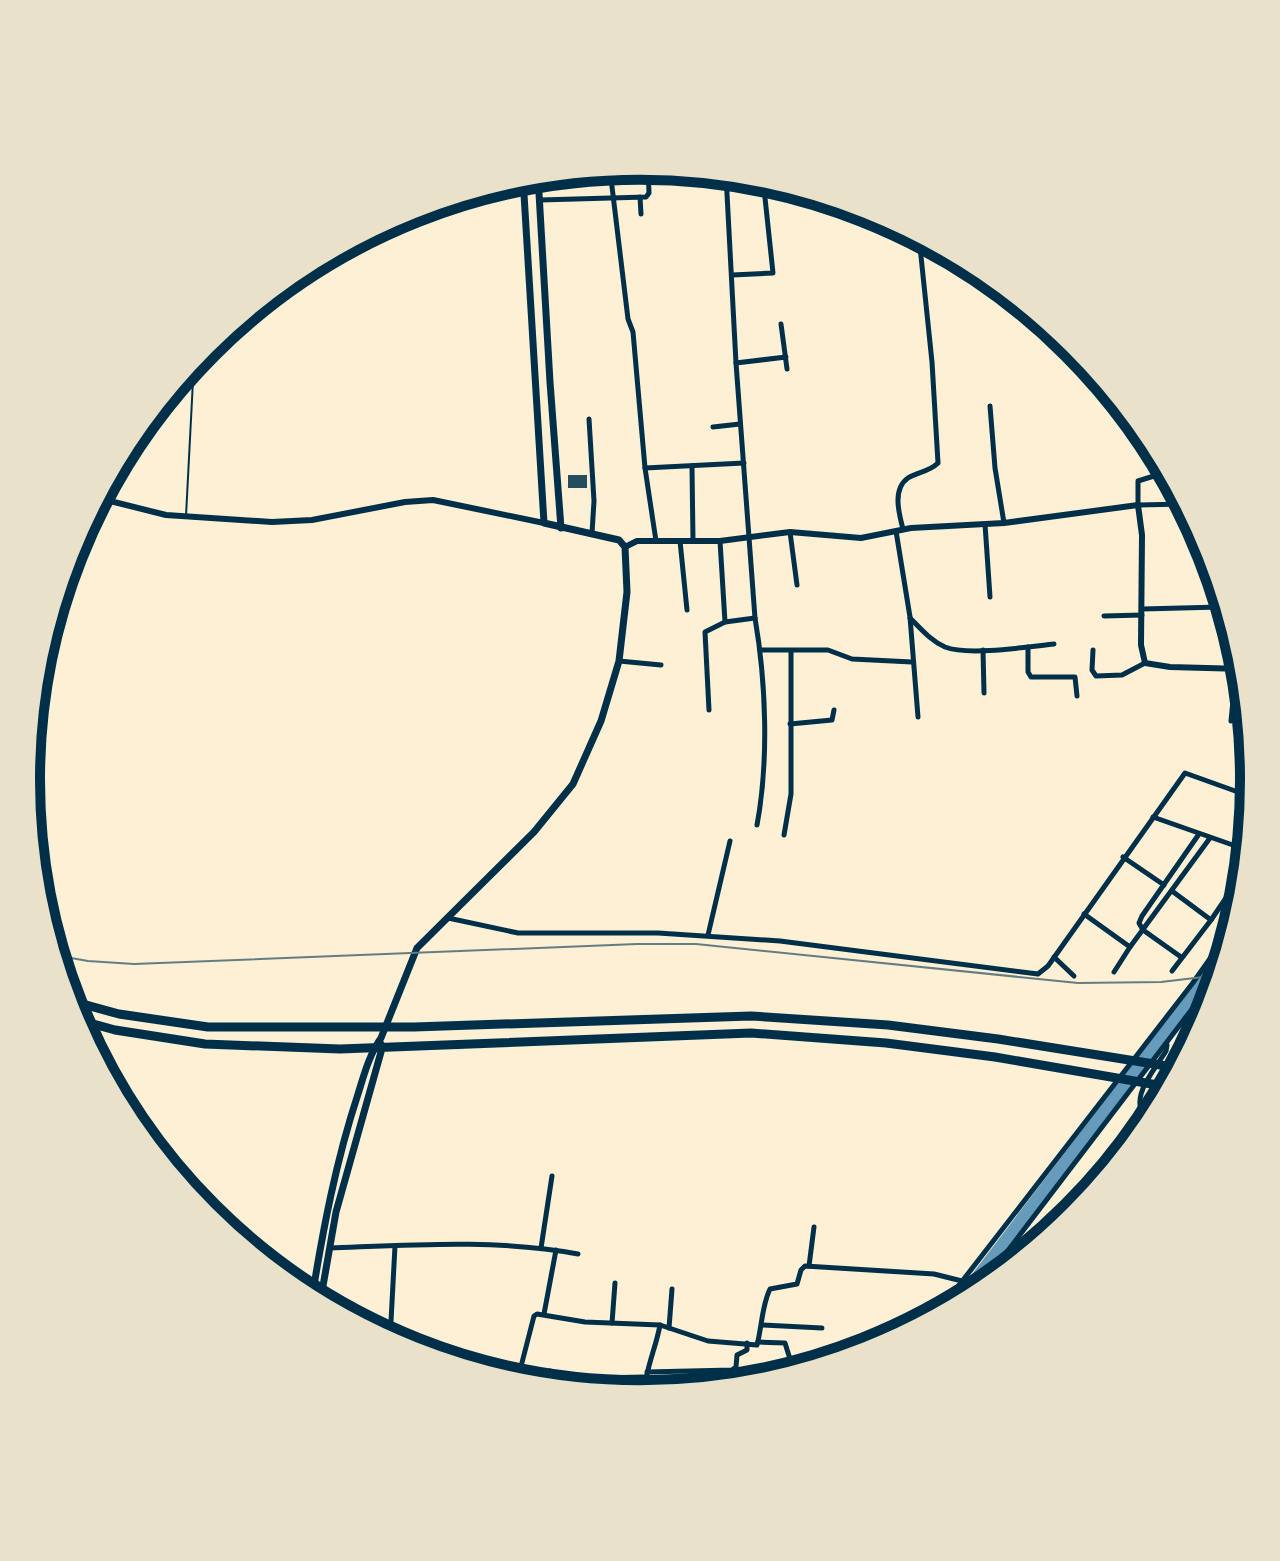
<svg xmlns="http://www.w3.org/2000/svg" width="1280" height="1561" font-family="'Asap Condensed',sans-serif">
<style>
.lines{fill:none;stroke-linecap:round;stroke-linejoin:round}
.river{stroke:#669bbc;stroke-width:14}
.building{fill:#264d5e}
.service{stroke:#003049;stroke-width:2}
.minor{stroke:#003049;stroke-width:5}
.tertiary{stroke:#003049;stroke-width:6}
.secondary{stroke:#003049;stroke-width:7}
.motorway{stroke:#003049;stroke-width:9}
.rail{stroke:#657d81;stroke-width:2}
.rim{fill:none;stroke:#003049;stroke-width:10}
</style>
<rect width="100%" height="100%" fill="#fdf0d5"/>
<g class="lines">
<path class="river" d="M958 1304 1227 952"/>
</g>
<rect class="building" x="568" y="475" width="19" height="13"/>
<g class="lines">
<path class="service" d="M186 516 194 361"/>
<g class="minor">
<path d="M610 170 628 319 633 332 645 468 656 541"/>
<path d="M726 175 736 363 755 618C766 682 769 761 757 825"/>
<path d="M640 197 641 214"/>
<path d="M540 200 646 197 649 193 648 167"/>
<path d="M732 275 773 273 763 179"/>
<path d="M781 324 787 369"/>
<path d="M736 363 786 357"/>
<path d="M990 406 995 468 1004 523"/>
<path d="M589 419 594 501 592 533"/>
<path d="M713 427 740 424"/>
<path d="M692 466 693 541"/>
<path d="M645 468 744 463"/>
<path d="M1170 476H1154L1138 481V505L1185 504"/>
<path d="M985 524 990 597"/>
<path d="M903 529C899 514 892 489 908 478 917 472 929 472 938 463L932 362 919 237"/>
<path d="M896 531 910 617 918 717"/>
<path d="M790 532 797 585"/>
<path d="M680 541 687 610"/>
<path d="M720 541 725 622"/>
<path d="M1142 609 1221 607 1224 602"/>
<path d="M1104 616 1142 615"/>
<path d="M910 618C921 629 931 641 945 647 968 656 1027 647 1054 644"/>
<path d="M1028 647V672L1031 677H1075L1077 696"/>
<path d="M760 650H828L852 659 912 662"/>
<path d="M983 650 984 693"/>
<path d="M1093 650 1092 670 1096 676 1122 675 1145 663"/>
<path d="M619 661 661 665"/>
<path d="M709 710 705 632 725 622 755 618"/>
<path d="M1231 721 1236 669"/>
<path d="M790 724 832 720 834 710"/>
<path d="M1153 817 1247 850"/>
<path d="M784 835 791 794V651"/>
<path d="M1123 857 1164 885"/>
<path d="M1172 891 1211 920"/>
<path d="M1084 914 1130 947 1210 838"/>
<path d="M448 918 518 933H658L780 941 1038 974 1048 966 1185 773 1252 797"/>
<path d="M1143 930 1139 923 1142 916 1199 834"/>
<path d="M1143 930 1181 957"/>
<path d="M708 935 730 841"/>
<path d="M1054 957 1074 976"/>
<path d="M1172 971 1211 920 1245 870"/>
<path d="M1114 972 1130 947"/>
<path d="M1201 998 1213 995"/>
<path d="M1149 1124C1126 1099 1152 1074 1166 1051L1167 1045"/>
<path d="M145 1141 167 1147 168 1169"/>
<path d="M330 1248C412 1245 498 1239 578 1254"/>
<path d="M541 1248 552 1176"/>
<path d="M809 1266 814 1227"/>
<path d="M974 1295 1221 971"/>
<path d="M544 1314 556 1250"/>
<path d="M936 1315 1192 984 1236 922"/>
<path d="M612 1323 615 1283"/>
<path d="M763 1325 822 1328"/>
<path d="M669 1328 672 1289"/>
<path d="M390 1340 395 1246"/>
<path d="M758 1342 785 1343 794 1372"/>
<path d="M519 1370 595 1378 645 1377"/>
<path d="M647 1372 732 1370 736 1367 737 1355 747 1350V1343"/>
<path d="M517 1382 534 1316 537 1314 585 1322 660 1325 708 1341 757 1345C762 1326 762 1305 770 1289L797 1284 801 1270 805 1266 934 1274 986 1287"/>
<path d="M548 1385 550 1371"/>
<path d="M644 1394C645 1370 656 1348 660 1325"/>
</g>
<g class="tertiary">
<path d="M98 498 166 515 272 522 312 520 405 502 433 500 544 523"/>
<path d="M625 547 637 541H720L790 532 861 538 911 528 1004 523 1138 505 1142 535 1141 645 1145 663 1170 667 1243 669"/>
</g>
<g class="secondary">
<path d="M538 176 550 382 561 528"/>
<path d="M312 1298C323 1229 336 1161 358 1094 364 1075 369 1055 381 1038L417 948 534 832 573 784 601 721 619 661 627 592 625 547 619 540 544 523 523 178"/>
<path d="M320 1303 336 1212 381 1052V1044"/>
</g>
<g class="motorway">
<path d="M68 1000 119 1014 208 1027H414L751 1016 888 1025 998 1039 1179 1068"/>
<path d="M75 1019 115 1030 205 1044 340 1049 751 1033 886 1043 995 1057 1169 1087"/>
</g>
<path class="rail" d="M54 955 88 961 134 964 637 944H696L1078 983 1161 982 1220 975"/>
</g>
<path d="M0 0H1280V1561H0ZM40 780a600 600 0 1 1 1200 0a600 600 0 1 1-1200 0Z" fill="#e9e1ca" fill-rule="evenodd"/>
<path class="rim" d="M40 780a600 600 0 1 1 1200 0a600 600 0 1 1-1200 0Z"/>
</svg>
